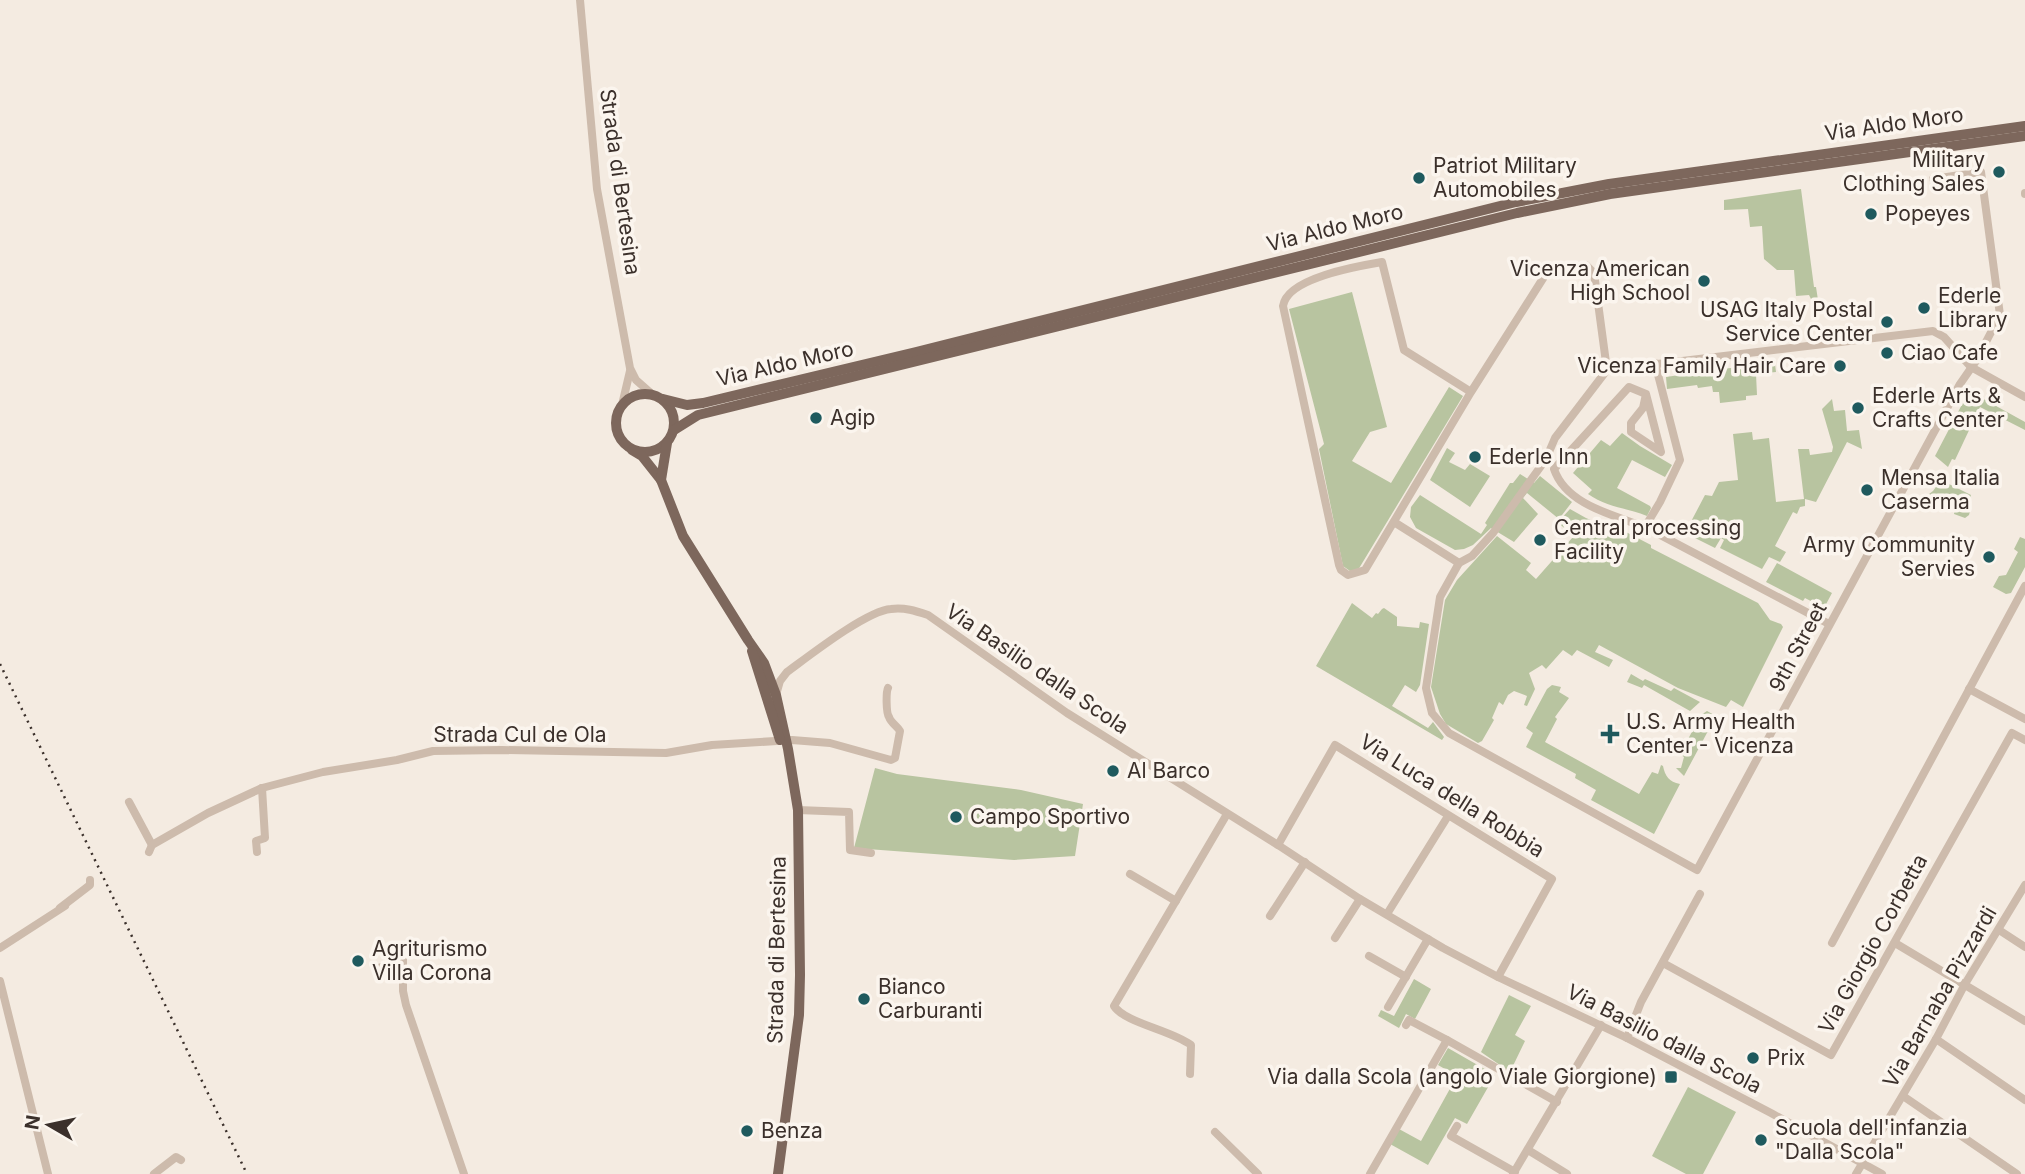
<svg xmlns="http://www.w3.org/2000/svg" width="2025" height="1174" font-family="Inter,sans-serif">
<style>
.green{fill:#b8c4a0}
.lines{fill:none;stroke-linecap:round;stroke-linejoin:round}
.minor{stroke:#cdbbac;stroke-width:8}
.major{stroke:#7d675c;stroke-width:10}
.rail{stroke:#3b302b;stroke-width:2.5;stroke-dasharray:2 5;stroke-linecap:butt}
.poi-dot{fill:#1f5a5e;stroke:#fbf5ee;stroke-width:2.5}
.labels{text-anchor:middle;stroke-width:7;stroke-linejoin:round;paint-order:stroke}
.street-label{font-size:21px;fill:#3b302b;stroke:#fbf5ee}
.poi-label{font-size:21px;fill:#3b302b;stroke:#fbf5ee;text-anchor:start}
</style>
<rect width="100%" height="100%" fill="#f4ebe1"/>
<g class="green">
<path d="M1801 189 1814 287H1816L1818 300 1811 299 1809 295 1796 296 1794 270H1777L1764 259 1762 226 1750 227 1748 209 1724 210V200Z"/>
<path d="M1352 292 1387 427 1370 432 1352 461 1391 483 1449 387 1463 396 1358 570 1350 571 1343 566 1319 449 1324 444 1289 309Z"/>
<path d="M1775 364 1776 372 1756 374 1757 395 1746 396V400L1720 403 1719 392H1713L1712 386 1698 388 1697 385 1667 389 1666 377 1720 369Z"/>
<path d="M1969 391 2025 422V430L1980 407 1955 460 1952 459 1948 467 1935 456Z"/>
<path d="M1832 399 1834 411 1845 410 1847 431 1859 430 1862 449 1847 442 1816 502 1805 499V506L1800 507 1797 514 1793 512 1775 546 1786 552 1780 562 1769 557 1762 569 1720 548 1724 540 1721 538 1715 548 1685 533 1705 495 1712 496 1719 482 1738 480 1733 434 1752 432 1753 440 1769 438 1776 502 1804 499 1798 449H1809L1810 455 1832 452 1833 447 1822 409Z"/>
<path d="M1622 433 1640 446 1672 465 1665 477 1632 460 1617 488 1650 506 1651 508 1647 516C1627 508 1606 507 1588 494L1592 490 1573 473 1601 440 1610 446Z"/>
<path d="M1447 448 1455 453 1449 462 1465 470 1470 464 1490 476 1470 507 1430 480Z"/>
<path d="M1520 474 1534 483 1540 476 1572 502 1559 519 1527 493 1523 498 1538 514 1514 542 1491 528 1473 545 1464 549 1455 550 1416 528 1410 517 1411 507 1420 495 1481 534 1487 525 1485 523 1510 483H1513Z"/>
<path d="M1941 480 1971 495 1967 506 1970 511 1969 515 1965 518 1954 514 1955 508 1929 494 1933 491Z"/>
<path d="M1570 509 1586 518 1600 524 1624 531 1651 545V548L1758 603 1770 620 1781 624 1783 627 1743 707 1731 700 1726 707 1678 688 1599 645 1595 652 1613 660 1609 667 1577 650 1572 656 1563 650 1546 669 1542 665 1529 673 1535 689 1527 706 1524 705 1527 696 1514 691 1508 695 1503 705 1499 702 1492 718 1494 720 1482 741 1478 743 1446 724 1440 714 1431 687 1445 600 1457 580 1497 536 1531 563 1526 570 1536 579 1573 537 1558 522Z"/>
<path d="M2020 537 2025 539V567L2011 593 2006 594 1993 587 1999 576 2006 575 2018 552 2014 549Z"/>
<path d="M1777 563 1832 593 1824 608 1805 598 1803 601 1766 582Z"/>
<path d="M1352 603 1372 618 1376 613 1378 614 1382 609 1384 608 1397 617V626L1419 628 1420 622 1429 624 1420 685 1416 692 1405 685 1392 706 1428 728 1433 722 1444 737 1442 740 1316 666Z"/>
<path d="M1631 674 1643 681 1645 679 1671 691 1674 688 1700 702 1690 711 1644 685 1642 688 1627 682Z"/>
<path d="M1552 685 1561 687 1559 692 1569 698 1555 717 1557 719 1545 742 1639 794 1652 772 1658 774 1661 765 1663 766C1665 776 1669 782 1680 784L1654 834 1591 800 1596 790 1575 778 1576 774 1526 747 1533 733 1526 728 1547 689Z"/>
<path d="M1707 711 1716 716 1684 776 1676 768H1681L1684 757 1680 754 1701 715Z"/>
<path d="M875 768 897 774 1021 790 1083 804 1075 856 1014 860 854 848Z"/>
<path d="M1414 979 1431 989 1415 1019 1406 1014 1399 1028 1378 1016 1381 1010 1394 1016Z"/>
<path d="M1509 995 1531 1006 1515 1035 1525 1041 1510 1072 1481 1052Z"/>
<path d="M1448 1048 1495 1075 1467 1124 1455 1118 1428 1165 1390 1144 1399 1129 1421 1141 1457 1076 1438 1065Z"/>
<path d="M1688 1087 1736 1112 1703 1174H1686L1652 1156Z"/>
</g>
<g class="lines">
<g class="minor">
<path d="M580 0 597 189 630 368 636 380 653 395"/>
<path d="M2025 193V194"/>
<path d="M1655 363 1680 460 1660 502 1645 527 1829 624"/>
<path d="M1607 370 1933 331 1944 337 1971 367 2025 397"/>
<path d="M1471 392 1404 350 1382 262C1358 266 1287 278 1283 306L1339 565 1341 570 1348 575 1365 570 1471 392 1549 269 1586 265 1594 273 1607 370 1555 438 1546 459 1493 533 1472 556 1459 563 1440 597 1426 688 1432 713 1449 733 1697 870C1785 708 1873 546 1960 384L1976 361 2000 315 1981 172 1933 179"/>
<path d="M622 405 630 371"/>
<path d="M1394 522 1459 563"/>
<path d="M1645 527C1614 515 1566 505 1554 469L1629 387 1646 394 1643 408 1631 423V432L1661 452 1646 394"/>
<path d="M1969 689 2025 719"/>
<path d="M776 695 780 681 787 672C809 656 866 611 891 609 904 607 916 611 928 615L1067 713 1278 845 1360 899 1443 948 1498 977 1627 1038 1771 1113 1882 1174"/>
<path d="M129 802 152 845"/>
<path d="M798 810 849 812 850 850 871 853"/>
<path d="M1278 845 1335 745 1552 879 1498 977"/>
<path d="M149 852 152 845 208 813 262 788 323 772 397 760 433 751 502 750 666 753 712 745 792 740 830 743 891 760 895 758 900 731C897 726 891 723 889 717 886 713 886 692 888 688"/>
<path d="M257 852 256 841 265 838 262 788"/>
<path d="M1130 874 1176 901"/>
<path d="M60 908 90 885V880"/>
<path d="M1387 914 1448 816"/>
<path d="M1270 916 1305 862"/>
<path d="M1999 930 2025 947"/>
<path d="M1335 938 1360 899"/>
<path d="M1832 943 2025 586"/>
<path d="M1895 943 2025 1021"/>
<path d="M0 948 65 906"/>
<path d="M1369 956 1406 977"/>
<path d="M1663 963 1831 1055 2012 733 2025 740"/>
<path d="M376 969 403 959V991L406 1005 464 1174"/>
<path d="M0 981 48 1174"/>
<path d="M1388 1007 1428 939"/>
<path d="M1406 1025 1409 1020 1447 1040"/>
<path d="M1627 1038 1641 1002 1700 894"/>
<path d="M1936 1039 2025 1100"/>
<path d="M1190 1074 1191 1045C1171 1030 1125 1023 1114 1006L1227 814"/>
<path d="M1903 1096 2017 1174"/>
<path d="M1457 1126 1451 1136 1515 1172"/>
<path d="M1215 1132 1258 1174"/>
<path d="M1528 1150 1567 1174"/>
<path d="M154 1174 176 1157 181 1160"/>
<path d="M1370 1174 1447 1040 1557 1102"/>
<path d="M1513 1174 1601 1025"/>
<path d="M1856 1174 1936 1039 1965 984 2025 885"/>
</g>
<g class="major">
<circle cx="645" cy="423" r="29"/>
<path d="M663 399 687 405 703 403 916 352 1516 202 1609 184 2025 126"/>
<path d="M674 430 698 415 1517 213 1610 194 2025 136"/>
<path d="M632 450 642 456 661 480 683 536 748 640 764 663 776 695 788 749 798 810 800 975 799 1015 778 1174"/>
<path d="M661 480 667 443"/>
<path d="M752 651 780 740"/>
</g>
<path class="rail" d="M0 664 247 1174"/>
</g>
<g class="poi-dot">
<circle cx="1999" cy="172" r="7"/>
<circle cx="1419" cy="178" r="7"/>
<circle cx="1871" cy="214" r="7"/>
<circle cx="1704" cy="281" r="7"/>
<circle cx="1924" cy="308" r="7"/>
<circle cx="1887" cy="322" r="7"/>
<circle cx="1887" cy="353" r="7"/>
<circle cx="1840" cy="366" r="7"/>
<circle cx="1858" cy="408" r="7"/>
<circle cx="816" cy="418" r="7"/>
<circle cx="1475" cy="457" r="7"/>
<circle cx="1867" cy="490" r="7"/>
<circle cx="1540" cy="540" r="7"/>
<circle cx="1989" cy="557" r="7"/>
<path d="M1606.5 723.5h7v7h7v7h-7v7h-7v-7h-7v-7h7z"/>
<circle cx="1113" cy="771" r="7"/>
<circle cx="956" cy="817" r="7"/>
<circle cx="358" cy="961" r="7"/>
<circle cx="864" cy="999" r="7"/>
<circle cx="1753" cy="1058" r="7"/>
<rect x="1664" y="1070" width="14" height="14" rx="3.5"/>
<circle cx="747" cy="1131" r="7"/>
<circle cx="1761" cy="1140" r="7"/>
</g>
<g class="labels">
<g class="street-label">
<text transform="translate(1894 124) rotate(-8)" y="7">Via Aldo Moro</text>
<text transform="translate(620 182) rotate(82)" y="7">Strada di Bertesina</text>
<text transform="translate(1335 228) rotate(-14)" y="7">Via Aldo Moro</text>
<text transform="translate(785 364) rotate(-13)" y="7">Via Aldo Moro</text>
<text transform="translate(1798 647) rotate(-62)" y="7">9th Street</text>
<text transform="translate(1037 669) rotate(34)" y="7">Via Basilio dalla Scola</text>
<text x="520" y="742">Strada Cul de Ola</text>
<text transform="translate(1452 796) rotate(32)" y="7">Via Luca della Robbia</text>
<text transform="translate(1873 944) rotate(-61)" y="7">Via Giorgio Corbetta</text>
<text transform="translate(777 950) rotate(-89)" y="7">Strada di Bertesina</text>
<text transform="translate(1940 997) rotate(-60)" y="7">Via Barnaba Pizzardi</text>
<text transform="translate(1664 1039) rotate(27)" y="7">Via Basilio dalla Scola</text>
</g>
<g class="poi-label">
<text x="1985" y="167" text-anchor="end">Military<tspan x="1985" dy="24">Clothing Sales</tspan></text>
<text x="1433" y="173">Patriot Military<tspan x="1433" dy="24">Automobiles</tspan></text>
<text x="1885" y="221">Popeyes</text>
<text x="1690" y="276" text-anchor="end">Vicenza American<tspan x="1690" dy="24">High School</tspan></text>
<text x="1938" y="303">Ederle<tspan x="1938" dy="24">Library</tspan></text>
<text x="1873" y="317" text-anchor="end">USAG Italy Postal<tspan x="1873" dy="24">Service Center</tspan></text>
<text x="1901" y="360">Ciao Cafe</text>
<text x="1826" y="373" text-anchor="end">Vicenza Family Hair Care</text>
<text x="1872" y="403">Ederle Arts &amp;<tspan x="1872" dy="24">Crafts Center</tspan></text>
<text x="830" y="425">Agip</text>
<text x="1489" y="464">Ederle Inn</text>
<text x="1881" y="485">Mensa Italia<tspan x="1881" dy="24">Caserma</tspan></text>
<text x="1554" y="535">Central processing<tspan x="1554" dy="24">Facility</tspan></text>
<text x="1975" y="552" text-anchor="end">Army Community<tspan x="1975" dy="24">Servies</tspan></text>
<text x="1626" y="729">U.S. Army Health<tspan x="1626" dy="24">Center - Vicenza</tspan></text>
<text x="1127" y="778">Al Barco</text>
<text x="970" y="824">Campo Sportivo</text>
<text x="372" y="956">Agriturismo<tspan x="372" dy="24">Villa Corona</tspan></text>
<text x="878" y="994">Bianco<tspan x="878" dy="24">Carburanti</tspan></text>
<text x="1767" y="1065">Prix</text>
<text x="1657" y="1084" text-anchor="end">Via dalla Scola (angolo Viale Giorgione)</text>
<text x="1775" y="1135">Scuola dell'infanzia<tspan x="1775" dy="24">"Dalla Scola"</tspan></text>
<text x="761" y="1138">Benza</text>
</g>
</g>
<g transform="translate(49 1125) rotate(279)" stroke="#fbf5ee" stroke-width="5" paint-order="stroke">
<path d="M0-5L12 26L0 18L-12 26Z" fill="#3b302b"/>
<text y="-10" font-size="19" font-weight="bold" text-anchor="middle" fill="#3b302b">N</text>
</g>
</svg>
